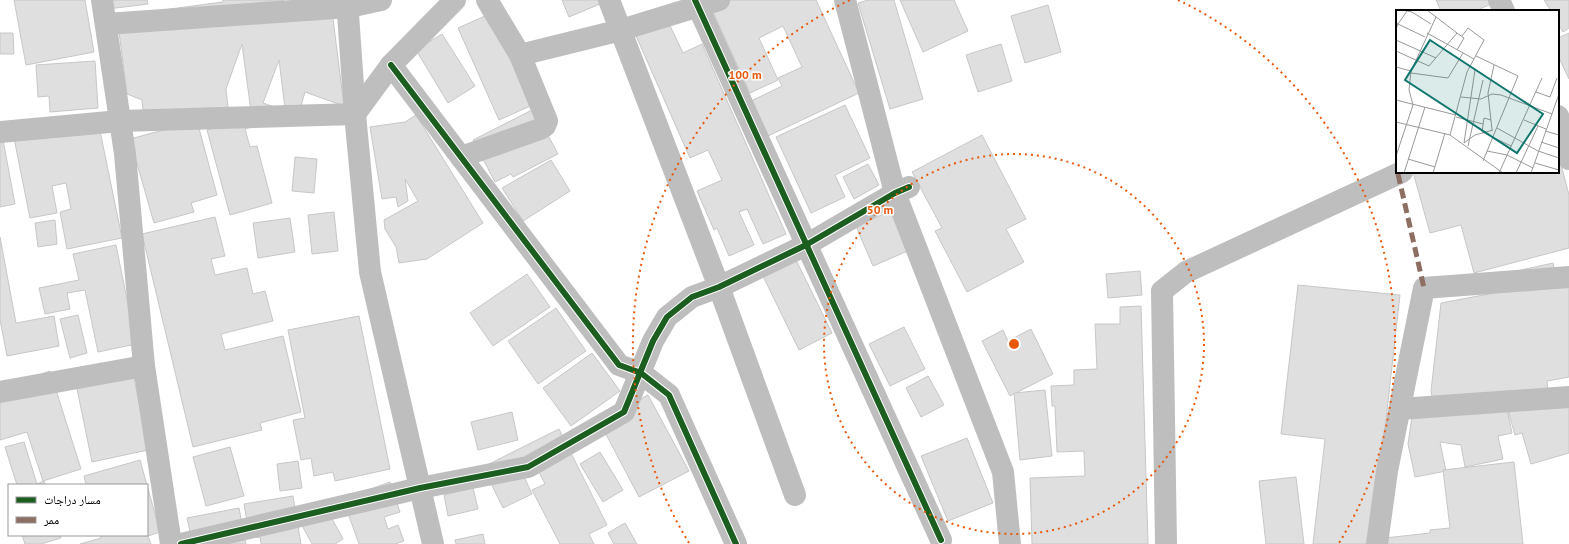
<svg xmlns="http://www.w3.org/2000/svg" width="1569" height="544" font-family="'PT Sans','Noto Naskh Arabic',sans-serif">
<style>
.building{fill:#dfdfdf;stroke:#c7c7c7}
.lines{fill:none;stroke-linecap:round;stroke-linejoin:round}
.street{stroke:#bebebe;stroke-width:22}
.quiet{stroke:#8d6e63;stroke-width:5;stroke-dasharray:10 5;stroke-linecap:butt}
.cycleway-casing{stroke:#fff;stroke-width:8}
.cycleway{stroke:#1b5e20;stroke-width:6}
.ring{fill:none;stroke:#e8590c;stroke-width:2;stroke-dasharray:2 4}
.inset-road{fill:none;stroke:#999;stroke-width:1}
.view{fill:#0f766e;fill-opacity:0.15;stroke:#0f766e;stroke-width:2}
.inset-edge{fill:none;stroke:#000;stroke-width:2}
.centre{fill:#e8590c;stroke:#fff;stroke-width:2}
.ring-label{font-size:12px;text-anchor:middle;font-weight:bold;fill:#e8590c;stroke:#fff;stroke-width:3;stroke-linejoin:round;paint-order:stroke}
</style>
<rect width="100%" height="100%" fill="#fff"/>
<g class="building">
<path d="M14 0H85L94 52 26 65Z"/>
<path d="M99 0H147L148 4 100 10Z"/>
<path d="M223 0H284L281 10 331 3 344 106 305 92 301 106 285 108 279 60 263 103 280 109 252 119 242 44 226 89 228 107 144 118 142 100 127 94 117 16 223 2Z"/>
<path d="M562 0H606L607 1 569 17Z"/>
<path d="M732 0H816L859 93 768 136 751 101 782 86 778 78 802 67 783 26 759 38 778 80 750 93 712 10Z"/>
<path d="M868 0H894L923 99 890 109 858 3Z"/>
<path d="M900 0H954L968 31 923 52Z"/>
<path d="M1436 0H1495L1496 2 1475 11H1441Z"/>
<path d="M1544 0H1569V28L1563 32 1558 24V11H1551Z"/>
<path d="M1048 5 1061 52 1025 63 1011 16Z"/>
<path d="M496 11 537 103 499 120 458 28Z"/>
<path d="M665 15 683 53 702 44 786 234 763 244 747 209 739 212 754 245 729 256 717 228 714 230 697 191 722 180 708 150 690 158 633 29Z"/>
<path d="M0 33H13L14 54H0Z"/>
<path d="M1569 33V79L1558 56V38Z"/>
<path d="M442 34 475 86 448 103 416 50Z"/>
<path d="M1001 44 1012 81 978 92 966 55Z"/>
<path d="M95 61 98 108 50 112 49 96 38 97 36 65Z"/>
<path d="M845 105 870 158 835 175 845 197 811 213 776 137Z"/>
<path d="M534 109 558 154 513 177 511 174 495 182 473 140Z"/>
<path d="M266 114 268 122 245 129 250 147 257 146 272 203 230 215 207 130Z"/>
<path d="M416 115 483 223 427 259 399 263 396 247 385 229 384 220 418 201 405 179 408 201 398 207 396 197 382 199 370 127 405 122Z"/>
<path d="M98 121 122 238 67 249 60 212 71 209 66 183 52 186 57 213 30 218 14 138Z"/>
<path d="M197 121 217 195 191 203 194 212 154 223 130 139Z"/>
<path d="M0 124 15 204 0 207Z"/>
<path d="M982 135 1026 219 1006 229 1024 262 967 292 935 231 942 228 912 172Z"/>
<path d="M1558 153 1569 195V248L1474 273 1461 225 1430 233 1413 172H1558Z"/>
<path d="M295 157 317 159 314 193 292 191Z"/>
<path d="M551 160 570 191 523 221 502 188Z"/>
<path d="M868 164 879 185 854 199 843 177Z"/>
<path d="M893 210 910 250 873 266 856 226Z"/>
<path d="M334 212 338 251 312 254 308 215Z"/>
<path d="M215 217 225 256 211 259 215 275 247 268 253 294 265 291 273 321 221 334 225 350 283 336 301 412 260 423 262 430 193 447 142 234Z"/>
<path d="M290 218 295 252 258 258 253 223Z"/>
<path d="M55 220 57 244 38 247 35 223Z"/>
<path d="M0 237 16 323 54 316 59 346 7 356 0 320Z"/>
<path d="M116 245 136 344 98 352 85 290 67 293 70 309 45 314 39 288 79 280 73 254Z"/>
<path d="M795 258 832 333 799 350 762 274Z"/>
<path d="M1553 263 1555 273 1569 279V377L1547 381 1548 391 1505 400 1512 433 1498 436 1503 459 1465 467 1461 445 1440 442 1446 471 1415 477 1408 444 1413 410 1434 405 1431 391 1441 303 1515 289 1512 272Z"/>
<path d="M1140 271 1142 295 1108 298 1106 274Z"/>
<path d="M527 274 550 307 493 346 470 313Z"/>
<path d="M1298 285 1400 295 1372 544H1313L1325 439 1281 434Z"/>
<path d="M1141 306 1148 544H1032L1030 478 1085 476 1084 451 1057 452 1055 406H1052L1051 386 1074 385V370L1097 369 1095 324H1120V307Z"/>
<path d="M556 308 586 351 538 384 508 341Z"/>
<path d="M78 315 87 353 70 358 60 319Z"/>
<path d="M359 316 390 469 335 481 333 472 314 476 311 458 301 460 293 420 305 418 288 330Z"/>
<path d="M904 327 925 369 890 386 869 344Z"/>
<path d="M1031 329 1053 374 1010 396 982 341 1003 330 1008 341Z"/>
<path d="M592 353 620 391 571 426 543 388Z"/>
<path d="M132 367 148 450 92 462 75 379Z"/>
<path d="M50 371 81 469 43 481 27 432 0 440V388Z"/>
<path d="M928 376 944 405 921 417 906 388Z"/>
<path d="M1569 389V453L1531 464 1522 433 1515 435 1506 403Z"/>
<path d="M1045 390 1052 456 1020 460 1014 393Z"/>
<path d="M648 395 689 471 639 497 599 421Z"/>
<path d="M512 412 518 440 478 450 471 422Z"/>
<path d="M559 429 607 525 589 534 594 544H560L532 490 545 484 535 464 521 470 532 494 503 508 483 467Z"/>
<path d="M967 438 993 503 948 521 921 456Z"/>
<path d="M24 442 37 484 44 481 45 485H17L5 447Z"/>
<path d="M230 447 244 496 206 506 193 457Z"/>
<path d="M600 452 623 490 603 502 580 464Z"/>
<path d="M140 460 160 532 148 536 151 544H80L101 538 100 535H147V485H86L84 476Z"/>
<path d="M298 461 302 488 280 491 277 464Z"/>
<path d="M1514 462 1523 544H1386L1385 538 1430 533V530L1450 528 1443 470Z"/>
<path d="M1296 477 1304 544H1266L1259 481Z"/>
<path d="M390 482 400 512 384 517 388 529 398 525 404 541 395 544H359L343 499Z"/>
<path d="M473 488 478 509 448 516 444 495Z"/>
<path d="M293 496 301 544H261L260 537 250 538 244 504Z"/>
<path d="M322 500 343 539 335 544H312L296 514Z"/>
<path d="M239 508 246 544H193L187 518Z"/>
<path d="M625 523 637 544H614L608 533Z"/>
<path d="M483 534 485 544H456L455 540Z"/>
<path d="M22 535H60L61 538 41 544H25Z"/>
</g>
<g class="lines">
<g class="street">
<path d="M102 0 125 154 144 366 171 544"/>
<path d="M347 0 355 114 370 272 433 544"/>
<path d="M609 0 719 287 795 495"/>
<path d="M695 0 941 540"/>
<path d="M845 0 895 193 1003 472 1010 544"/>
<path d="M1499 0 1504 11"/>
<path d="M106 24 349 7 381 0"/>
<path d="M520 55 621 30 719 0"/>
<path d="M391 65 619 365 641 373 669 395 736 544"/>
<path d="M355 114 391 65 455 0"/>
<path d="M1558 116 1562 125 1569 159"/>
<path d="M0 132 120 121 355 114"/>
<path d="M461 157 540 129 545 126 547 121 520 55 487 0"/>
<path d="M0 392 144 366"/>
<path d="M1400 409 1569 397"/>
<path d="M181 544 420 488 528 467 624 412 653 341 667 317 692 297 719 287 806 245 895 193 909 187"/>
<path d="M1166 544 1162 291 1186 272 1402 172"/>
<path d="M1377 544 1387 471 1424 288 1569 277"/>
</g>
<path class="quiet" d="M1398 174 1424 288"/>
<defs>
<g id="cycleway">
<path d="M695 0 941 540"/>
<path d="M391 65 619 365 641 373 669 395 736 544"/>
<path d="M181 544 420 488 528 467 624 412 653 341 667 317 692 297 719 287 806 245 895 193 909 187"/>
</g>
</defs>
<use href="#cycleway" class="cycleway-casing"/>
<use href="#cycleway" class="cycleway"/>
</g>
<g class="ring">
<circle cx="1014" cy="344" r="190"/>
<path d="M689 543A381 381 0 0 1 850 0M1178 0A381 381 0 0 1 1339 543"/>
</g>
<g transform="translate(1396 10)">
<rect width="163" height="163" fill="#fff"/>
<path class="inset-road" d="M7 0 16 2 35 14M0 13 2 14 11 1M0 19 2 14 29 27M31 23 78 49M0 30 40 48M61 40 68 28 61 23M0 41 33 56 61 23 31 0M80 46 122 66 87 151M0 57 15 61M15 63 52 68 67 43M140 82 154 87 161 68M65 87 85 89 96 84 105 85 156 104M0 90 60 105M60 107 87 114M95 110 88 108 86 122 115 136M128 110 150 119M0 112 54 125 107 163M101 118 142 141 163 148M96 120 92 83 98 55M149 121 163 125M54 125 71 62 88 30 72 18 66 26M145 132 163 138M68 133 79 60M68 133 79 125 97 120M72 136 87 70M91 141 111 145 137 158M0 146 17 95 13 80 15 61 40 7M12 149 39 157M139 153 163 160M8 163 29 97M37 163 49 123M103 163 146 68M120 163 142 116M135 163 163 84"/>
<path class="view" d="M34 30 147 104 121 143 9 70Z"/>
<rect width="163" height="163" class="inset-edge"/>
</g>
<circle cx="1014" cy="344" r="6" class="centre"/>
<g class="ring-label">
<text x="745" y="79">100 m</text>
<text x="880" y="214">50 m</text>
</g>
<rect x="8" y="484" width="140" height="52" fill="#ffffff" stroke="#999999"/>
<rect x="16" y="497" width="20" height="6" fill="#1b5e20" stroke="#999999"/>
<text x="44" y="504" font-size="12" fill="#000000">مسار دراجات</text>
<rect x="16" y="517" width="20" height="6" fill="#8d6e63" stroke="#999999"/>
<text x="44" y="524" font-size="12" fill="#000000">ممر</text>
</svg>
